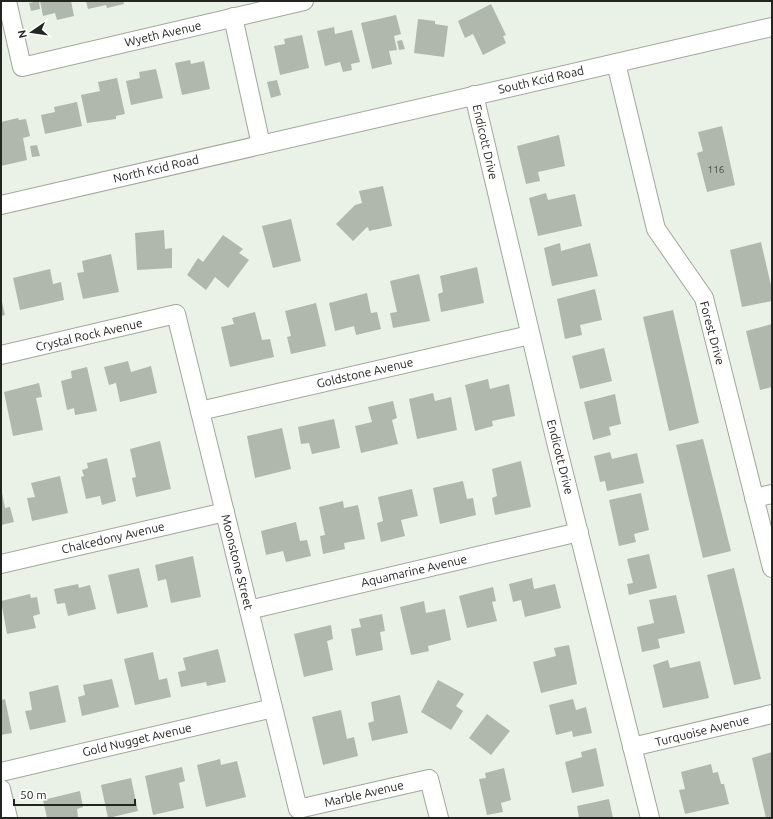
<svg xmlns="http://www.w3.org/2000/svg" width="773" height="819" font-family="Ubuntu,sans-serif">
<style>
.building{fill:#b0b7ac}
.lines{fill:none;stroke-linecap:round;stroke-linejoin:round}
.minor-casing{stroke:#a0a79c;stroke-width:20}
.minor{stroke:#fff;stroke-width:18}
.labels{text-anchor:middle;stroke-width:3;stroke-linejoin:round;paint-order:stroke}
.number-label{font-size:10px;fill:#464a44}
.street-label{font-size:12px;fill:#232521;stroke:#fff}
</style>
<rect width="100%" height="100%" fill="#eaf1e6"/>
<g class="building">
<path d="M39 1 40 9 31 11 29 3Z"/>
<path d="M40 1H71L74 16 57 20 55 13 43 16Z"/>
<path d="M86 1H123L124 4 107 8 106 5 88 9Z"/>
<path d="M491 4 506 35 503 36 506 43 483 55 473 34 465 38 458 21Z"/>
<path d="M396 15 401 34 394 36 397 50 389 51 392 64 372 69 361 23Z"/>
<path d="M418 19 435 21V24L448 26 444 57 414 53Z"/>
<path d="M334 27 335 34 352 30 360 62 351 64 352 70 343 72 340 62 325 66 317 31Z"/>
<path d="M302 35 309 68 280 75 274 46 285 44 284 39Z"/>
<path d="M402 40 405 49 399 50 397 41Z"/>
<path d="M190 60 191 64 204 61 210 89 182 95 175 63Z"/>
<path d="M156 69 163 98 131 105 126 81 140 78 139 72Z"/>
<path d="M117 78 125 114 116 116V119L87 123 81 95 100 91 98 82Z"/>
<path d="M277 80 281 95 271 98 267 82Z"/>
<path d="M77 102 82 126 45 134 41 115 55 112 54 107Z"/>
<path d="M18 118 19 120 26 119 30 136 23 138 27 160 1 166V122Z"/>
<path d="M722 126 735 185 707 192 697 153 703 151 698 132Z"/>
<path d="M559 135 565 166 538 172 540 181 526 184 517 146Z"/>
<path d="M37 145 40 156 32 157 30 146Z"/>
<path d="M383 186 392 226 369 231 368 227 366 228 353 241 336 224 355 205 362 203 359 191Z"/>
<path d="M546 193 548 200 575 194 582 226 538 236 529 198Z"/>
<path d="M291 219 301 261 273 268 262 226Z"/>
<path d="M164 230 165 249 172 248V268L137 270 135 233Z"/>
<path d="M223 235 243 249 239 253 249 260 228 288 215 277 206 290 187 275 198 258 203 262Z"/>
<path d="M761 242 772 290V301L742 307 730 250Z"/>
<path d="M560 243 561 251 590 243 598 276 552 286 544 248Z"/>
<path d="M111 254 119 292 83 299 77 273 84 272 82 261Z"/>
<path d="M477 267 484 303 441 312 438 294 443 292 440 276Z"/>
<path d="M50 269 53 284 61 282 64 300 20 310 13 278Z"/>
<path d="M419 274 430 321 393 328 390 313 397 312 390 281Z"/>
<path d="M595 289 602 320 580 325 582 335 565 339 557 299Z"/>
<path d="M367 293 371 313 377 312 381 329 356 335 354 326 335 331 329 303Z"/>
<path d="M1 298 5 315 1 316Z"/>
<path d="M316 303 326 346 291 354 287 337 291 336 285 311Z"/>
<path d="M673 310 699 423 669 431 643 317Z"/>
<path d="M255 312 262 340 270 339 274 357 230 367 221 327 234 324 232 318Z"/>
<path d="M772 324V387L760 390 746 331Z"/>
<path d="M604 348 612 381 580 389 572 356Z"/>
<path d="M128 361 131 372 151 366 157 393 120 402 116 383 109 385 104 367Z"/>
<path d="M87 367 97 411 75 415 74 408 67 410 61 381 72 378 71 371Z"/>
<path d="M488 379 490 389 509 384 515 416 492 421 493 426 475 431 465 385Z"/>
<path d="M39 383 42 397 36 398 43 430 13 436 4 392Z"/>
<path d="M433 393 435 401 451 397 457 430 417 439 409 399Z"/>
<path d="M615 394 621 424 609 427 611 435 593 440 584 402Z"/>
<path d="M393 401 397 418 392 420 398 444 361 453 355 426 372 422 368 407Z"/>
<path d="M334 419 340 448 312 454 309 443 301 444 298 427Z"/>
<path d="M282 428 291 469 255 478 247 436Z"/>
<path d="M703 439 731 551 703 558 676 445Z"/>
<path d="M160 441 171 489 136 497 132 478 136 477 130 449Z"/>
<path d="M610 452 612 459 637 453 644 483 607 491 605 481 600 482 594 456Z"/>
<path d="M107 458 116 501 102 505 100 496 86 499 81 477 84 476 82 470 88 468 87 463Z"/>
<path d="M521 461 531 507 495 515 492 498 497 496 492 469Z"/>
<path d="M60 476 68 513 32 521 27 498 35 497 31 483Z"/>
<path d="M463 481 467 499 473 498 476 515 440 524 433 488Z"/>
<path d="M412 489 418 516 401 520 405 536 381 542 377 523 383 521 378 497Z"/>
<path d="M2 493 5 508 10 507 14 522 1 525Z"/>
<path d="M641 493 649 530 634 534 636 542 619 546 609 500Z"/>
<path d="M343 501 344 508 358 505 365 539 344 543 345 549 323 554 320 536 325 535 319 507Z"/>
<path d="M296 522 300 541 307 540 311 556 286 562 283 551 266 555 261 531Z"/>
<path d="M649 554 657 588 629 595 627 584 633 583 627 559Z"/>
<path d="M193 556 201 597 171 603 166 579 158 581 155 565Z"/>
<path d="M139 568 148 607 117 614 108 575Z"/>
<path d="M734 568 761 679 734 685 707 575Z"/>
<path d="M532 578 534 589 555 584 561 608 525 617 521 600 513 602 509 584Z"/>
<path d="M78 584 79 588 90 585 96 609 68 616 65 603 57 604 54 589Z"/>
<path d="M493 587 496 601 492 602 497 621 467 628 459 596Z"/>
<path d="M30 594 31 598 37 597 40 614 33 616 36 628 7 634 1 601Z"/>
<path d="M676 595 685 633 658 639 660 648 642 652 637 627 654 623 649 600Z"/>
<path d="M424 601 426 613 445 609 451 640 428 646 429 651 411 655 400 607Z"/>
<path d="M382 614 385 631 380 632 383 650 356 656 351 629 361 627 359 619Z"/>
<path d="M331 625 333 639 327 641 333 670 304 677 294 634Z"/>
<path d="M569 645 577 684 541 693 533 662 556 656 554 648Z"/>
<path d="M218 649 226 682 207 686 206 682 181 687 178 672 186 670 183 658Z"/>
<path d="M153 652 159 680 167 678 171 697 135 705 124 659Z"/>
<path d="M668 660 670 668 700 661 709 698 663 708 653 665Z"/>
<path d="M112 679 119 707 82 716 78 697 85 695 83 685Z"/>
<path d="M438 680 464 694 456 706 463 711 451 730 421 712Z"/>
<path d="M58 685 66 722 30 730 25 711 32 710 29 692Z"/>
<path d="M400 695 408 733 372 741 368 723 374 721 371 702Z"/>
<path d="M5 699 12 733 1 735V700Z"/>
<path d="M573 699 576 710 586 707 592 733 573 737 572 731 556 735 549 705Z"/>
<path d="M341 710 347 739 354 737 358 756 323 765 312 717Z"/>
<path d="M487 714 510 731 491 755 469 738Z"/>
<path d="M596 748 604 786 572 793 565 762 582 757 581 752Z"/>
<path d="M772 752V818H766L752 758Z"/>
<path d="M220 759 221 765 237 761 246 797 206 807 197 765Z"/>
<path d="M711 764 713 773 718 772 721 784H724L729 804 685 814 679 790 685 789 681 772Z"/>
<path d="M182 767 185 781 179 783 184 808 153 815 145 776Z"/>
<path d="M504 768 511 800 501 803 503 812 487 815 479 779 486 778 485 773Z"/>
<path d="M131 778 138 811 108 818 101 785Z"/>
<path d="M80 791 83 807 77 809 78 818H47L43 800Z"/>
<path d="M609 799 613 818H579L577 806Z"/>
</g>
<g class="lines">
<defs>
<g id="minor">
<path d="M7 1 22 67 304 1"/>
<path d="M233 17 261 145"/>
<path d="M616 63 656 229 704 298 772 568"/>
<path d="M474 95 555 438 650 818"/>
<path d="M1 205 772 27"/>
<path d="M1 355 176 314 298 809 429 779 439 818"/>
<path d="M200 411 530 335"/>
<path d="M754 498 772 494"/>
<path d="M1 564 225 512"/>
<path d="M249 610 579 532"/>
<path d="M632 747 772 714"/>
<path d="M1 772 273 708"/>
<path d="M1 789 8 818"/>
</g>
</defs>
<use href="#minor" class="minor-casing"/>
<use href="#minor" class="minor"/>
</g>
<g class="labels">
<g class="number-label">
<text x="716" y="173">116</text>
</g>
<g class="street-label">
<text transform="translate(163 34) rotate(-13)" y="4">Wyeth Avenue</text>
<text transform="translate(541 80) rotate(-13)" y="4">South Kcid Road</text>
<text transform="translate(485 142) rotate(77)" y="4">Endicott Drive</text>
<text transform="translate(156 169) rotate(-13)" y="4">North Kcid Road</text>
<text transform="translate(712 333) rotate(75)" y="4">Forest Drive</text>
<text transform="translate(89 335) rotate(-13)" y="4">Crystal Rock Avenue</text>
<text transform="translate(365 373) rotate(-13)" y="4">Goldstone Avenue</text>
<text transform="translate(560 457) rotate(76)" y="4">Endicott Drive</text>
<text transform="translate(113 538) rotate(-13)" y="4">Chalcedony Avenue</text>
<text transform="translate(237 562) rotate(76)" y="4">Moonstone Street</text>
<text transform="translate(414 571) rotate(-13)" y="4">Aquamarine Avenue</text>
<text transform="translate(702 731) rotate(-14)" y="4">Turquoise Avenue</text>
<text transform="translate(137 740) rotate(-13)" y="4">Gold Nugget Avenue</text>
<text transform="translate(364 794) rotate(-13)" y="4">Marble Avenue</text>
</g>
</g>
<rect width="773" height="819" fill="none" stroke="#232521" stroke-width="4"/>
<g transform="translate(32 32) rotate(257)" stroke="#ffffff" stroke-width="3" paint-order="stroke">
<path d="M0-3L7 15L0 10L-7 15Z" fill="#232521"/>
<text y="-6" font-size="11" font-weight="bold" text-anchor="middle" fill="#232521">N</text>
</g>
<path d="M14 799v6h121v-6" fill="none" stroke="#232521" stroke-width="2"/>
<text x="20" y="799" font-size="12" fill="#232521" stroke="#ffffff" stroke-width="3" paint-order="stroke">50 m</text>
</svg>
